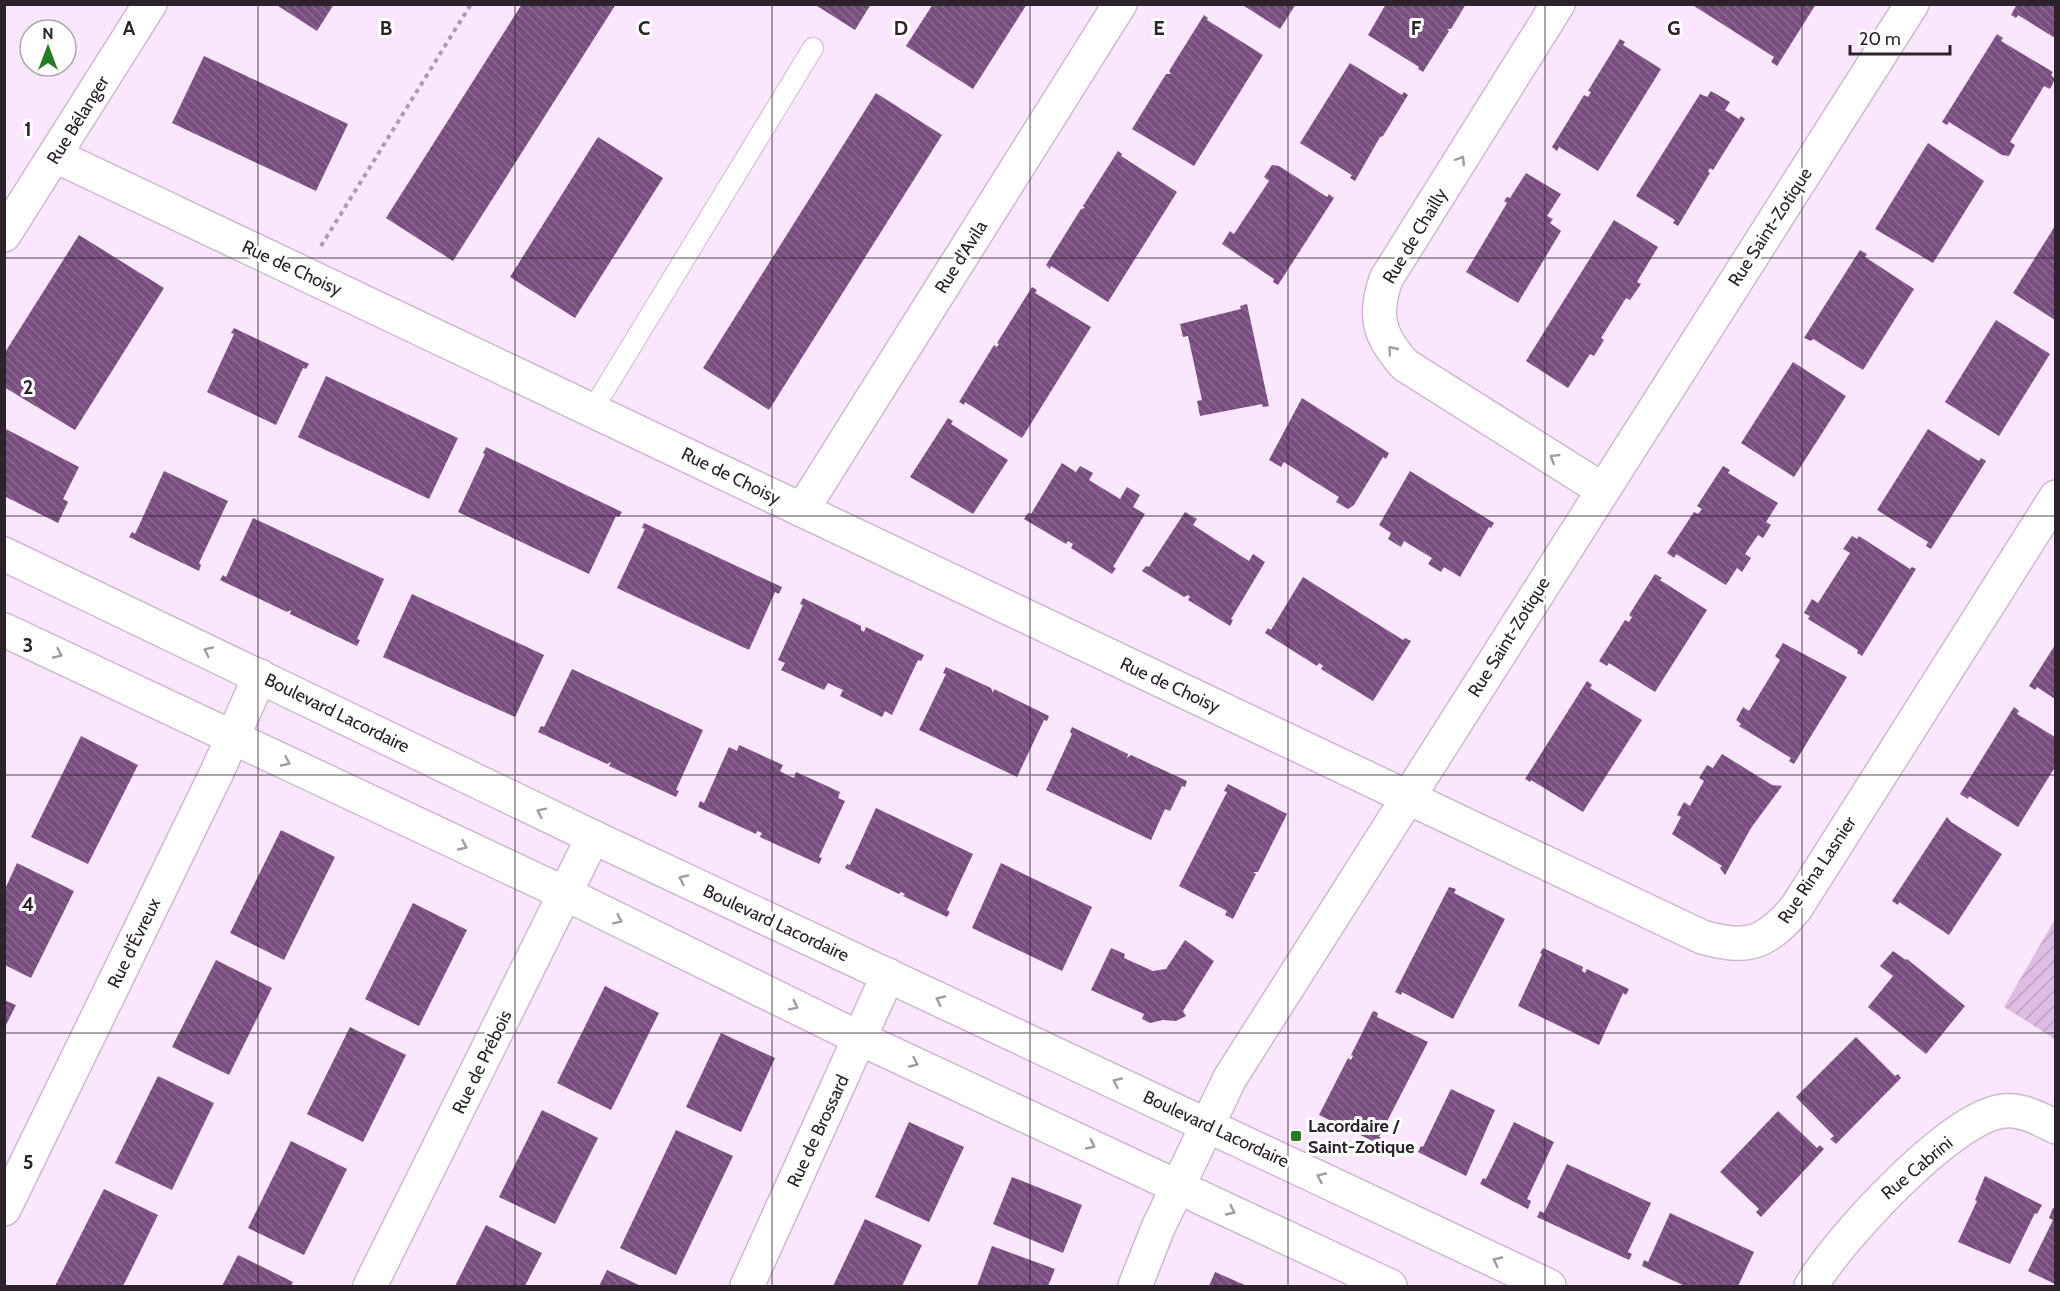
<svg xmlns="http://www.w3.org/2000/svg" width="2060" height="1291" font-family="Cabin,sans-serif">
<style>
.garden{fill:url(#garden-furrows)}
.building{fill:url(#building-back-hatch)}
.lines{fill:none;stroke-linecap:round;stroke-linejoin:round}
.service-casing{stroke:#cfb8d2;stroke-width:22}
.minor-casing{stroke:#cfb8d2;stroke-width:36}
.tertiary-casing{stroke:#cfb8d2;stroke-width:36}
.secondary-casing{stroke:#cfb8d2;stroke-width:36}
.path{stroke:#ac9dae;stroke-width:4;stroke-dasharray:4.5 4.5;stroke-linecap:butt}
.service{stroke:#fff;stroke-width:20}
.minor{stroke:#fff;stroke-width:33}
.tertiary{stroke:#fff;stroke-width:33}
.secondary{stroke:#fff;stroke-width:33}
.oneway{stroke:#a09ca0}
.grid{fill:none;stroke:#2c232d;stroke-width:1.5;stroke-opacity:0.55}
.poi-dot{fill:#297a24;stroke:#fff;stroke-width:2}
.labels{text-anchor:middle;stroke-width:6;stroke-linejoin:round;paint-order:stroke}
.street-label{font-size:18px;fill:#2c232d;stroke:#fff}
.poi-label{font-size:18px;font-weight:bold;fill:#2c232d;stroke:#fff;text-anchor:start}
.grid-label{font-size:20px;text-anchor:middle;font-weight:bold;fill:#2c232d;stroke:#fff;stroke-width:6;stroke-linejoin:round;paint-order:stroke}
</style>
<defs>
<pattern id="garden-furrows" width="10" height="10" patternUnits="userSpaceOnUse" patternTransform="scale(1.5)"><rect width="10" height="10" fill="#dfbce4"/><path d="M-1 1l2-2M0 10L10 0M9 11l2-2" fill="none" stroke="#c0a1c4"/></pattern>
<pattern id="building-back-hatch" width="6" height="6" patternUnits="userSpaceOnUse" patternTransform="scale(1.5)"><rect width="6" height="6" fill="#794d80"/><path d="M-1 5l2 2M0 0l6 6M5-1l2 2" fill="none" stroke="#8b6990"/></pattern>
</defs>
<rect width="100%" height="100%" fill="#fae7fd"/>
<path class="garden" d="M2055 919 2056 1039H2055L2004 1007Z"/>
<g class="building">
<path d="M275 4H334L317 31Z"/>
<path d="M522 4H616L453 261 386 218Z"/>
<path d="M814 4H871L855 30Z"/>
<path d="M933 4H1027L973 89 906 46Z"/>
<path d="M1241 4H1296L1280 29Z"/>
<path d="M1386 4H1466L1451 29H1447L1449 31 1423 72 1418 69 1419 67 1368 35Z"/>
<path d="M1691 4H1816L1777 66 1771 62 1774 57Z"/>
<path d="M2017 4H2055V38L2018 15 2016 18 2011 15Z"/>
<path d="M1204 15 1208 18 1207 20 1263 55 1194 166 1132 129 1166 74H1171L1169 71Z"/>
<path d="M1997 34 2003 38 2001 41 2053 72 2051 75 2055 79 2050 89 2044 86 2010 142 2015 145 2009 156 2002 155 1949 122 1947 125 1942 122Z"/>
<path d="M1620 39 1625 42 1623 45 1661 69 1598 171 1559 147 1557 151 1552 147 1584 95 1588 97 1591 92 1588 91Z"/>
<path d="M204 56 348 124 316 191 172 123Z"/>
<path d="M1350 63 1402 95 1404 92 1408 95 1383 136 1380 137 1355 181 1350 178 1352 175 1300 143Z"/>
<path d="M1711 91 1730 102 1725 110 1739 119 1741 116 1745 119 1713 170 1710 168 1708 172 1710 173 1678 226 1673 223 1675 220 1636 196 1700 94 1707 97Z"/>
<path d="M876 93 942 135 769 410 703 368Z"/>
<path d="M598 137 663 178 575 318 510 277Z"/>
<path d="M1928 143 1984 181 1933 263 1875 229Z"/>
<path d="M1118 151 1122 154 1121 156 1177 192 1108 302 1051 266 1050 269 1046 265 1081 209 1085 208 1083 206Z"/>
<path d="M1272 165 1279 166 1327 197 1329 194 1334 198 1278 285 1273 282 1274 279 1222 244 1230 231 1234 234 1269 181 1264 177Z"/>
<path d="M1526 173 1561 194 1547 216 1553 219 1550 223 1561 231 1518 303 1466 272 1507 203 1504 201 1507 197 1510 198Z"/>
<path d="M1614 220 1658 247 1637 282 1641 284 1630 300 1626 298 1601 338 1604 340 1594 356 1590 354 1568 388 1526 361Z"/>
<path d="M2055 226V320L2013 293Z"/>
<path d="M79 235 164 288 75 430 4 387V354Z"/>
<path d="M1860 250 1867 254 1865 257 1914 289 1863 370 1813 339 1811 341 1804 338Z"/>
<path d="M1032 287 1037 290 1035 293 1091 327 1022 438 965 402 964 405 959 402 994 345 997 347 999 344 997 343Z"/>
<path d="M1247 304 1269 406 1263 407 1262 404 1200 416 1197 401 1202 400 1188 336 1183 337 1180 324 1241 309 1240 306Z"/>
<path d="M1996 320 2050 354 1999 436 1945 402Z"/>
<path d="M234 328 309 364 306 369 303 368 276 425 207 392 234 334 231 333Z"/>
<path d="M1793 362 1846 396 1794 477 1741 443Z"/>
<path d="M326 376 458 438 429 499 298 437Z"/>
<path d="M1302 398 1389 453 1386 459 1383 457 1354 505 1348 509 1336 502 1339 497 1312 480 1284 462 1281 467 1269 460Z"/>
<path d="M948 418 953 421 951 424 1008 460 973 514 910 477Z"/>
<path d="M4 428 79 467 63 499 68 502 58 523 4 496Z"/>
<path d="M1928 429 1979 461 1981 458 1986 461 1931 549 1926 546 1928 542 1877 510Z"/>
<path d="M486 447 622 512 619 517 616 516 589 574 458 512 485 454 483 453Z"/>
<path d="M1062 463 1076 472 1080 466 1093 473 1089 480 1120 499 1127 487 1140 495 1133 507 1145 514 1113 567 1116 568 1112 574 1071 548 1073 544 1068 541 1066 544 1024 519 1028 513 1031 514Z"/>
<path d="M1723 466 1730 470 1728 473 1778 503 1766 522 1771 525 1763 538 1758 535 1745 554 1751 558 1742 572 1737 568 1726 585 1676 554 1674 558 1667 553 1694 512 1698 514 1702 509 1697 506Z"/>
<path d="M164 471 228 501 199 563 201 565 199 571 129 537 132 532 135 534Z"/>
<path d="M1410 471 1494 523 1491 528 1489 527 1460 577 1444 567 1441 572 1428 564 1432 558 1404 541 1401 547 1388 539 1391 533 1379 525Z"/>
<path d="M1185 512 1197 519 1193 525 1249 561 1253 554 1265 562 1231 619 1233 620 1230 626 1188 600 1190 597 1188 595 1184 597 1142 571 1146 566 1149 567Z"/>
<path d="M253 518 384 579 357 639 360 640 357 646 290 614 291 610 287 612 220 580 223 575 226 577Z"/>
<path d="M644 523 782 587 779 594 775 592 749 650 617 588 645 529 642 528Z"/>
<path d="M1852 536 1857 539 1859 536 1910 569 1912 567 1916 569 1862 656 1857 653 1858 650 1808 619 1810 616 1804 613 1812 599 1818 603 1850 553 1843 549Z"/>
<path d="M1655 574 1662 578 1660 580 1707 610 1655 692 1609 663 1607 666 1599 661 1625 620 1629 622 1632 617 1629 615Z"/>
<path d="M1303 577 1403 640 1405 638 1411 641 1373 701 1321 669 1323 666 1319 663 1317 666 1265 633 1268 628 1271 630Z"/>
<path d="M412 594 544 655 515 717 383 657Z"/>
<path d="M803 598 861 626V630L864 632 866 627 924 655 921 661 918 660 892 715 885 711 882 717 840 696 843 690 828 683 824 690 781 670 785 663 778 660 803 605 800 604Z"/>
<path d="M1783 643 1847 677 1794 764 1789 761 1791 758 1739 726 1741 724 1736 720 1743 707 1749 711 1765 685 1780 660 1775 656Z"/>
<path d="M2055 645V699L2037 687 2035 690 2029 686Z"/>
<path d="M946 667 991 688 993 693 994 689 1049 716 1047 721 1044 720 1017 777 919 730 946 674 943 673Z"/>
<path d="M572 669 703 730 676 790 679 791 676 797 609 766 611 762 607 764 538 732 541 726 544 727Z"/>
<path d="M1587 681 1592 685 1590 688 1642 720 1583 812 1531 780 1530 782 1525 779Z"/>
<path d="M2014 707 2019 711 2017 714 2055 737V767L2018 827 1969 796 1968 799 1960 794Z"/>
<path d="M1072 727 1128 754 1127 758 1131 755 1187 781 1185 787 1182 786 1170 811 1165 809 1151 840 1046 790 1072 734 1070 732Z"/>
<path d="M81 736 138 765 88 864 31 837Z"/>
<path d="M739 745 783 765 780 771 787 775 794 778 796 772 840 792 838 798 845 801 819 857 822 858 819 864 760 837 762 833 757 831 756 834 698 807 700 801 704 803 729 747 737 751Z"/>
<path d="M1722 754 1772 785 1782 786 1751 828 1725 875 1720 868 1722 866 1672 834 1681 817 1677 815 1684 802 1690 806 1704 781 1699 778 1707 765 1713 768Z"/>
<path d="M1228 784 1287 814 1258 872H1253L1256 874 1233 919 1225 915 1227 911 1179 886 1227 792 1224 791Z"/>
<path d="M876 808 973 854 947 910 950 912 947 917 903 896 905 894 901 892 899 894 845 868 847 864 850 865Z"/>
<path d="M1947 817 1951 822 2002 854 1949 935 1899 902 1898 905 1892 901Z"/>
<path d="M281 830 335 857 284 960 230 933Z"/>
<path d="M17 863 74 891 31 978 5 965V889Z"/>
<path d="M1001 863 1092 907 1062 971 972 928Z"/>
<path d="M1449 887 1456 889 1454 893 1505 919 1453 1019 1402 992 1401 995 1395 992Z"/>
<path d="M413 903 467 930 419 1026 365 999Z"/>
<path d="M1185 940 1214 961 1183 1011 1186 1016 1176 1021 1163 1020 1150 1023 1142 1019 1144 1014 1091 990 1111 948 1125 954 1124 958 1153 971 1166 969Z"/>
<path d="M1543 948 1583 967 1582 971 1585 973 1587 969 1629 989 1626 995 1623 993 1599 1045 1518 1006 1542 954 1540 953Z"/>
<path d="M1893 951 1906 960 1907 959 1965 1006 1926 1054 1868 1007 1893 976 1880 966Z"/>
<path d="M216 960 272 988 229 1075 172 1047Z"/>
<path d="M605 986 659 1013 611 1110 557 1083Z"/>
<path d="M4 1000 16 1005 4 1029Z"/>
<path d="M1373 1011 1378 1013 1377 1017 1428 1042 1379 1137 1382 1138 1379 1144 1319 1115 1348 1058 1351 1060 1353 1056 1351 1055Z"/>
<path d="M350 1027 406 1055 363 1142 307 1114Z"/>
<path d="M721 1033 775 1058 741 1132 686 1107Z"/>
<path d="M1856 1037 1895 1076 1898 1074 1901 1078 1836 1144 1830 1139 1834 1136 1796 1097Z"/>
<path d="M158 1076 214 1103 172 1190 115 1163Z"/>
<path d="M1451 1089 1495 1110 1466 1176 1418 1152 1421 1146 1423 1147Z"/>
<path d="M542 1110 598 1138 555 1224 499 1197Z"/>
<path d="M1778 1111 1817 1148 1820 1145 1824 1149 1761 1217 1756 1212 1759 1209 1720 1172Z"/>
<path d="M909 1122 964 1147 929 1222 875 1197Z"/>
<path d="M1514 1122 1554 1142 1527 1199 1531 1201 1528 1209 1480 1184 1483 1178 1486 1179Z"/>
<path d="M676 1130 733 1156 676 1275 620 1248Z"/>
<path d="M291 1141 347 1169 304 1255 248 1228Z"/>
<path d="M1567 1164 1651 1203 1628 1252 1632 1254 1629 1260 1537 1217 1540 1211 1544 1213Z"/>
<path d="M1985 1176 2042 1205 2037 1214 2035 1213 2010 1264 1958 1242 1977 1201 1975 1200Z"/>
<path d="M1012 1177 1082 1205 1063 1253 993 1224Z"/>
<path d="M104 1189 158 1215 136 1260 123 1286H55Z"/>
<path d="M2053 1208 2055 1209V1284L2028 1271 2053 1220 2049 1218Z"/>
<path d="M1670 1213 1754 1252 1738 1286H1685L1642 1266 1644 1260 1648 1262Z"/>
<path d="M865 1219 922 1245 902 1286H833Z"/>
<path d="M486 1225 542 1253 525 1286H455Z"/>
<path d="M992 1246 1055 1269 1048 1286H977Z"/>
<path d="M238 1255 293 1282 291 1286H222Z"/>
<path d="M607 1270 641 1286H599Z"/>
<path d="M1215 1272 1247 1286H1209Z"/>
</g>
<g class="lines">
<defs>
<path id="service" d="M593 409 813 48"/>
<g id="minor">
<path d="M1558 4 1386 279C1373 317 1379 336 1405 365L1603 490"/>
<path d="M56 156 1702 937C1747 950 1766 944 1796 908L2056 497"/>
<path d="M802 510 1120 4"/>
<path d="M4 1209 217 772 260 676"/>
<path d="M370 1286 593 837"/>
<path d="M747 1286 888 975"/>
<path d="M1811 1286C1837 1241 1952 1115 2004 1111 2022 1109 2040 1119 2056 1127"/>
</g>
<g id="tertiary">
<path d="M4 235 150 4"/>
<path d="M1135 1286 1158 1228 1230 1078 1912 4"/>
</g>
<g id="secondary">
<path d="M4 554 593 837 1549 1286"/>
<path d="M4 630 566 894 861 1039 1390 1286"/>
</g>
</defs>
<use href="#service" class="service-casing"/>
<use href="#minor" class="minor-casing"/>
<use href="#tertiary" class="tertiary-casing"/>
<use href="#secondary" class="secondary-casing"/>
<path class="path" d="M321 246 471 4"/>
<use href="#service" class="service"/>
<use href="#minor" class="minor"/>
<use href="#tertiary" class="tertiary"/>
<use href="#secondary" class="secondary"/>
</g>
<defs><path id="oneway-chevron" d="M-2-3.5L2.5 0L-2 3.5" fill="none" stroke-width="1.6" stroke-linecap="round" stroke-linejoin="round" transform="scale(1.5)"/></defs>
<g class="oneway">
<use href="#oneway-chevron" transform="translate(1461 160) rotate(-58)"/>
<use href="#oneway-chevron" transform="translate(1392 350) rotate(-129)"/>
<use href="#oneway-chevron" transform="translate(1554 458) rotate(-148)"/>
<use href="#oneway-chevron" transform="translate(208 651) rotate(-155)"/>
<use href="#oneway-chevron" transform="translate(58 654) rotate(25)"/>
<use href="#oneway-chevron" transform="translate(286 762) rotate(25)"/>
<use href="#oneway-chevron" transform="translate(541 812) rotate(-154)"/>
<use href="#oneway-chevron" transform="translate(463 846) rotate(25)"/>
<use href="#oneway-chevron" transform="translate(683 879) rotate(-155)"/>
<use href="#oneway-chevron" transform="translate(618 920) rotate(26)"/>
<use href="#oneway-chevron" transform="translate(940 1000) rotate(-155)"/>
<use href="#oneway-chevron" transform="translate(794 1006) rotate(26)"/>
<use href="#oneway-chevron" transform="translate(914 1063) rotate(25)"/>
<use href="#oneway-chevron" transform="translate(1117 1082) rotate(-155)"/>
<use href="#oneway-chevron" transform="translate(1091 1145) rotate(25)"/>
<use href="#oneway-chevron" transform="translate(1321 1177) rotate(-155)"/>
<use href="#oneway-chevron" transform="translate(1231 1211) rotate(25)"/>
<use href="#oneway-chevron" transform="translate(1497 1261) rotate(-155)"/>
</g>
<path class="grid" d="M258 4V1286M515 4V1286M772 4V1286M1030 4V1286M1288 4V1286M1545 4V1286M1802 4V1286M4 258H2056M4 516H2056M4 775H2056M4 1033H2056"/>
<rect class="poi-dot" x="1290" y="1130" width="12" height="12" rx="3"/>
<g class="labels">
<g class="street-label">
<text transform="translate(78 120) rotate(-58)" y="6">Rue Bélanger</text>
<text transform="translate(1770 227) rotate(-57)" y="6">Rue Saint-Zotique</text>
<text transform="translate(1415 236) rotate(-59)" y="6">Rue de Chailly</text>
<text transform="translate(961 257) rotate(-58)" y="6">Rue d'Avila</text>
<text transform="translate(292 268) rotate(25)" y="6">Rue de Choisy</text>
<text transform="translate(731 476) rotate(26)" y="6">Rue de Choisy</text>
<text transform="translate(1509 637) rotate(-58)" y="6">Rue Saint-Zotique</text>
<text transform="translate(1170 685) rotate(25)" y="6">Rue de Choisy</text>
<text transform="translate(337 713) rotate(26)" y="6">Boulevard Lacordaire</text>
<text transform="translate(1817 870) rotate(-56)" y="6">Rue Rina Lasnier</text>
<text transform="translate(776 923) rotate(25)" y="6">Boulevard Lacordaire</text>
<text transform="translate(134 943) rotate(-64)" y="6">Rue d'Évreux</text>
<text transform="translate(482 1062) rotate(-64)" y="6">Rue de Prébois</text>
<text transform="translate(1216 1129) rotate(25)" y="6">Boulevard Lacordaire</text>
<text transform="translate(818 1131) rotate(-65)" y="6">Rue de Brossard</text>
<text transform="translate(1917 1168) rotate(-40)" y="6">Rue Cabrini</text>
</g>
<g class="poi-label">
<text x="1308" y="1132">Lacordaire /<tspan x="1308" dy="21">Saint-Zotique</tspan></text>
</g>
</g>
<g class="grid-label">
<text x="129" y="35">A</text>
<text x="386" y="35">B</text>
<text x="644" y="35">C</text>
<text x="901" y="35">D</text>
<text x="1159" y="35">E</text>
<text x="1416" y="35">F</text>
<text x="1674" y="35">G</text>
<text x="28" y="136">1</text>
<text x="28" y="394">2</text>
<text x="28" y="652">3</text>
<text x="28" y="911">4</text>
<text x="28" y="1169">5</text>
</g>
<rect width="2060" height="1291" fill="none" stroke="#2c232d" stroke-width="12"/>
<g transform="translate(48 48)"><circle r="28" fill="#ffffff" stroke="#aba7ab" stroke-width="1.5"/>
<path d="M0-4.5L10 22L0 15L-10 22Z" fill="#297a24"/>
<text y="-9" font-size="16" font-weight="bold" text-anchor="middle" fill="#2c232d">N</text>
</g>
<path d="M1850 45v9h100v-9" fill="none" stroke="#2c232d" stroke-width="3"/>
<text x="1859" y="45" font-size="18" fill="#2c232d" stroke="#ffffff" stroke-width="4.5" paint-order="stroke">20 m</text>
</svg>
